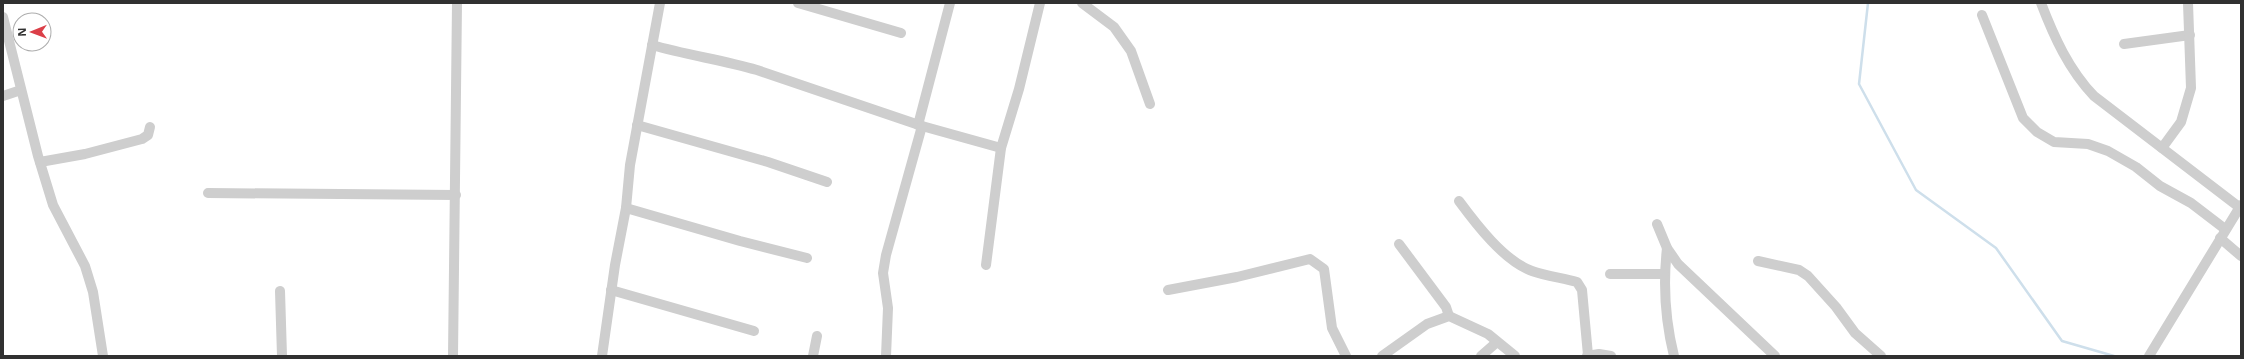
<svg xmlns="http://www.w3.org/2000/svg" width="2244" height="359" font-family="'Open Sans',sans-serif">
<style>
.lines{fill:none;stroke-linecap:round;stroke-linejoin:round}
.stream{stroke:#cedfeb;stroke-width:2.5}
.minor{stroke:#cecece;stroke-width:10}
</style>
<rect width="100%" height="100%" fill="#fff"/>
<g class="lines">
<path class="stream" d="M1868 3 1859 84 1916 190 1996 248 2062 341 2114 356"/>
<g class="minor">
<path d="M798 3 901 33"/>
<path d="M1082 3 1114 27 1131 51 1150 104"/>
<path d="M2041 3C2054 37 2069 70 2094 96L2239 207"/>
<path d="M1982 15 2023 118 2037 132 2054 142 2088 144 2108 151 2136 167 2160 186 2191 203 2225 229"/>
<path d="M3 17 38 156 53 205 85 266 93 292 103 356"/>
<path d="M2124 44 2190 35"/>
<path d="M652 45C687 55 722 60 757 70L922 126 1001 148"/>
<path d="M3 96 21 90"/>
<path d="M637 125 768 162 827 182"/>
<path d="M918 125 950 3"/>
<path d="M2162 148 2181 122 2191 88 2188 3"/>
<path d="M40 162 85 154 142 139 148 135 150 127"/>
<path d="M208 193 456 195"/>
<path d="M1459 201C1476 224 1504 261 1532 271 1546 276 1563 278 1577 282L1582 290 1588 355"/>
<path d="M626 208 740 241 807 258"/>
<path d="M1657 224 1667 248 1678 264 1775 356"/>
<path d="M2220 238 2241 256"/>
<path d="M1399 244 1446 307 1449 316"/>
<path d="M1667 248C1663 284 1665 320 1674 356"/>
<path d="M1758 261 1799 270 1808 276 1836 307 1855 333 1881 356"/>
<path d="M986 265 1001 148 1019 89 1040 3"/>
<path d="M1610 274H1664"/>
<path d="M611 290 754 331"/>
<path d="M1168 290 1237 277 1310 259 1324 269 1332 328 1346 356"/>
<path d="M280 291 282 356"/>
<path d="M453 356 457 3"/>
<path d="M602 356 615 265 626 208 630 165 660 3"/>
<path d="M813 356 817 336"/>
<path d="M886 356 888 308 883 273 886 255 922 126"/>
<path d="M1382 356 1427 324 1449 316 1488 334 1515 356"/>
<path d="M1481 356 1497 342"/>
<path d="M1587 356 1599 354 1611 356"/>
<path d="M2149 356 2241 205"/>
</g>
</g>
<rect width="2244" height="359" fill="none" stroke="#313131" stroke-width="8"/>
<g transform="translate(32 32) rotate(269)"><circle r="19" fill="#ffffff" stroke="#adadad"/>
<path d="M0-3L7 15L0 10L-7 15Z" fill="#db3f48"/>
<text y="-6" font-size="11" font-weight="bold" text-anchor="middle" fill="#313131">N</text>
</g>
</svg>
